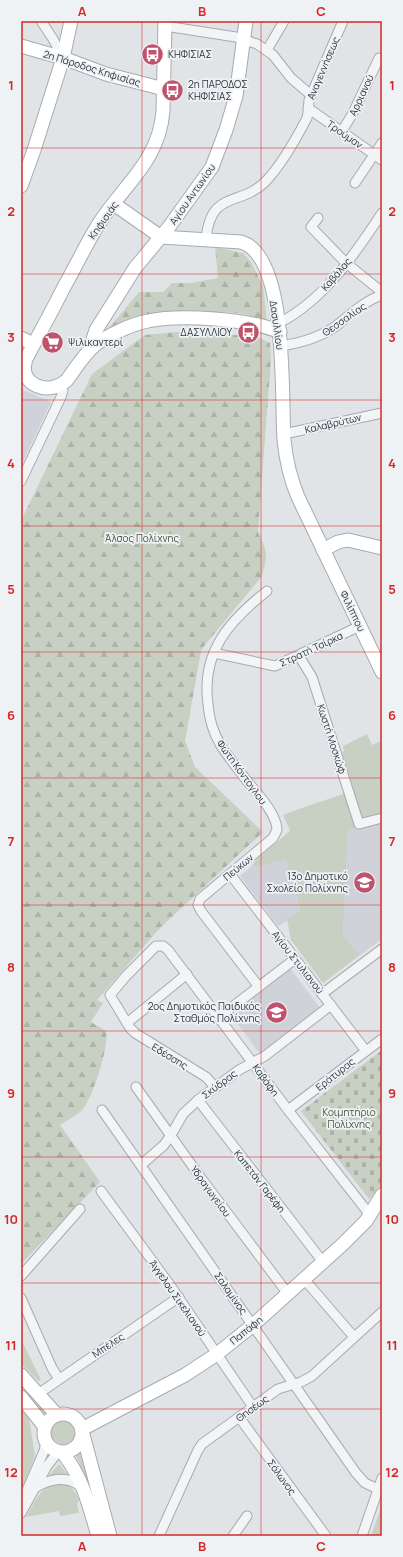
<svg xmlns="http://www.w3.org/2000/svg" width="403" height="1557" font-family="Manrope,sans-serif">
<style>
.built{fill:#cfd3d9}
.green{fill:#c7d0c2}
.forest{fill:url(#forest-firs)}
.cemetery{fill:url(#cemetery-stones)}
.lines{fill:none;stroke-linecap:round;stroke-linejoin:round}
.street-casing{stroke:#a6abb1;stroke-width:11}
.secondary-casing{stroke:#a6abb1;stroke-width:15}
.street{stroke:#f2f4f6;stroke-width:9}
.secondary{stroke:#fff;stroke-width:13}
.grid{fill:none;stroke:#d62828;stroke-width:1;stroke-opacity:0.55}
.labels{text-anchor:middle;stroke-width:3.5;stroke-linejoin:round;paint-order:stroke}
.poi-label{font-size:10px;fill:#2b333d;stroke:#eff2f5;text-anchor:start}
.street-label{font-size:10px;fill:#2b333d;stroke:#eff2f5}
.park-label{font-size:10px;fill:#425739;stroke:#eff2f5}
.neatline{fill:none;stroke:#d62828;stroke-width:1.5}
.grid-label{font-size:13px;text-anchor:middle;font-weight:bold;fill:#d62828}
</style>
<defs>
<pattern id="forest-firs" width="22" height="20" patternUnits="userSpaceOnUse"><rect width="22" height="20" fill="#c7d0c2"/><path d="M5 1l3.5 6h-7zM16 11l3.5 6h-7z" fill="#abb3a8"/></pattern>
<pattern id="cemetery-stones" width="16" height="16" patternUnits="userSpaceOnUse"><rect width="16" height="16" fill="#c7d0c2"/><path d="M2 7V4a2 2 0 0 1 4 0v3zM10 15v-3a2 2 0 0 1 4 0v3z" fill="#abb3a8"/></pattern>
</defs>
<rect width="100%" height="100%" fill="#e0e4e7"/>
<g class="built">
<path d="M21 389 51 402 21 466Z"/>
<path d="M382 822V939L360 955 343 935 348 829Z"/>
<path d="M286 858 293 883 300 913 278 926 240 876 252 866 256 867Z"/>
<path d="M290 968 321 1009 260 1054 231 1015Z"/>
</g>
<g class="green">
<path d="M367 734 372 745 382 741V816L359 827 348 830 343 935 360 955 323 983 291 940 287 919 300 912 293 883 286 859 256 867 252 866 256 860 289 832 290 830 283 815C306 806 330 799 354 790L342 753 344 751 343 746Z"/>
<path d="M21 1339 41 1380 39 1381 21 1364Z"/>
<path d="M21 1383 49 1411 43 1416 21 1391Z"/>
<path d="M21 1407 29 1418 35 1456 21 1491Z"/>
<circle cx="63" cy="1433" r="15"/>
<path d="M81 1452 90 1486 76 1456Z"/>
<path d="M59 1464 68 1475H49Z"/>
<path d="M64 1483C71 1487 76 1492 79 1500L77 1504 79 1513 60 1516 59 1511 26 1517C37 1499 40 1484 64 1483Z"/>
<path d="M382 1505V1536H371Z"/>
</g>
<g class="forest">
<path d="M215 247 243 253 251 262 263 286 267 321 245 314 225 312H184L103 335 139 292H163L172 283H191L218 278Z"/>
<path d="M178 332 256 336 270 343 271 359 258 532C268 554 268 553 262 576L204 646 201 651 185 741 195 767 263 832 160 928 97 1000 103 1003 91 1022 106 1031C109 1047 94 1092 85 1106 81 1114 67 1120 60 1125L100 1182 21 1264V521L92 374 145 335Z"/>
</g>
<path class="cemetery" d="M382 1050V1185L369 1199 301 1111Z"/>
<g class="lines">
<defs>
<g id="street">
<path d="M41 21 53 39 63 58"/>
<path d="M165 26 236 37 257 44 273 55 291 78 311 95"/>
<path d="M267 50 284 21"/>
<path d="M308 108 382 160"/>
<path d="M342 131 353 113 379 58"/>
<path d="M355 183 382 143"/>
<path d="M318 218 311 227 346 263 382 292"/>
<path d="M206 239C211 189 240 207 265 182 281 166 296 139 307 118L308 113 309 100 343 21"/>
<path d="M279 323C324 300 355 254 382 213"/>
<path d="M281 346C301 343 319 338 336 326 350 315 364 301 382 295"/>
<path d="M284 434 382 413"/>
<path d="M21 481 61 397 63 391 61 385"/>
<path d="M214 653 275 666 360 626"/>
<path d="M299 656 312 677 359 824 382 818"/>
<path d="M230 874 366 1051"/>
<path d="M259 987 201 911 198 905 200 899 273 838 277 830C277 814 257 793 247 781 238 769 228 757 220 744 213 732 209 718 208 704 201 652 229 621 267 591"/>
<path d="M322 994 382 949"/>
<path d="M219 1017 295 959"/>
<path d="M127 1023 187 974"/>
<path d="M136 1087 201 1178 288 1294"/>
<path d="M215 1087 206 1077 135 1033 130 1028 110 995 126 976 156 946H163L168 950 288 1110 370 1215"/>
<path d="M198 1100 323 1262"/>
<path d="M102 1110 356 1473 365 1483 378 1489"/>
<path d="M288 1110 382 1039"/>
<path d="M141 1165 164 1145 171 1135 183 1114 198 1100 239 1070 265 1056 331 1005"/>
<path d="M101 1191 170 1285 253 1407"/>
<path d="M21 1276 80 1209"/>
<path d="M304 1279 354 1337"/>
<path d="M21 1298 52 1368 59 1379"/>
<path d="M38 1394 179 1297"/>
<path d="M239 1417 326 1536"/>
<path d="M36 1487C52 1478 68 1475 82 1488"/>
<path d="M21 1504 44 1451 46 1442"/>
<path d="M21 1513 47 1466 58 1452"/>
<path d="M159 1536 198 1450 202 1444 278 1389 301 1382 312 1376 382 1312"/>
<path d="M233 1536 247 1516"/>
<path d="M362 1536 382 1478"/>
</g>
<g id="secondary">
<path d="M165 21 163 111C159 162 123 185 98 225 85 246 75 268 63 289 51 313 38 336 26 359 17 385 49 397 67 380 75 369 85 353 95 345 108 335 132 324 148 321 180 314 250 319 280 332"/>
<path d="M21 46 63 58 106 74 164 89"/>
<path d="M21 186 34 150 63 58 71 21"/>
<path d="M114 204 161 237 241 242C289 256 281 400 284 440 286 460 290 478 298 497L382 672"/>
<path d="M21 338 33 344"/>
<path d="M93 347V339L96 330 135 268 169 227 212 167 226 130 236 96 246 21"/>
<path d="M323 550 338 542 348 540 382 548"/>
<path d="M21 1375 57 1415"/>
<path d="M21 1397 45 1427"/>
<circle cx="63" cy="1433" r="19"/>
<path d="M82 1429 185 1375 217 1354 253 1325 343 1244 366 1221 382 1195"/>
<path d="M82 1431 110 1536"/>
<path d="M63 1453C83 1479 89 1505 98 1536"/>
</g>
</defs>
<use href="#street" class="street-casing"/>
<use href="#secondary" class="secondary-casing"/>
<use href="#street" class="street"/>
<use href="#secondary" class="secondary"/>
</g>
<path class="grid" d="M142 21V1536M261 21V1536M21 148H382M21 274H382M21 400H382M21 526H382M21 652H382M21 778H382M21 905H382M21 1031H382M21 1157H382M21 1283H382M21 1409H382"/>
<defs>
<symbol id="bus-disc" viewBox="-11 -11 22 22"><circle r="9.5" fill="#bf536c" stroke="#eff2f5"/><path d="M-5-6H5V4H4V6H2V4H-2V6H-4V4H-5ZM-3.5-4V0h7V-4ZM-3.5 1.2v1.5H-2V1.2ZM2 1.2v1.5H3.5V1.2Z" fill="#fff"/></symbol>
<symbol id="supermarket-disc" viewBox="-11 -11 22 22"><circle r="9.5" fill="#bf536c" stroke="#eff2f5"/><path d="M-6-5.5h2.5l.6 2H6L4.5 2H-2.5L-4.4-4H-6ZM-1.5 3.2a1.3 1.3 0 1 0 .1 0ZM3 3.2a1.3 1.3 0 1 0 .1 0Z" fill="#fff"/></symbol>
<symbol id="school-disc" viewBox="-11 -11 22 22"><circle r="9.5" fill="#bf536c" stroke="#eff2f5"/><path d="M0-5L7-2L0 1L-7-2ZM-4 1L0 2.5L4 1V4Q0 6-4 4Z" fill="#fff"/></symbol>
</defs>
<g fill-rule="evenodd">
<use href="#bus-disc" x="140" y="42" width="25" height="25"/>
<use href="#bus-disc" x="160" y="78" width="25" height="25"/>
<use href="#bus-disc" x="236" y="320" width="25" height="25"/>
<use href="#supermarket-disc" x="40" y="330" width="25" height="25"/>
<use href="#school-disc" x="352" y="870" width="25" height="25"/>
<use href="#school-disc" x="264" y="1000" width="25" height="25"/>
</g>
<g class="labels">
<g class="poi-label">
<text x="168" y="58">ΚΗΦΙΣΙΑΣ</text>
<text x="188" y="88">2η ΠΑΡΟΔΟΣ<tspan x="188" dy="12">ΚΗΦΙΣΙΑΣ</tspan></text>
<text x="232" y="336" text-anchor="end">ΔΑΣΥΛΛΙΟΥ</text>
<text x="68" y="346">Ψιλικαντερί</text>
<text x="348" y="880" text-anchor="end">13ο Δημοτικό<tspan x="348" dy="12">Σχολείο Πολίχνης</tspan></text>
<text x="260" y="1010" text-anchor="end">2ος Δημοτικός Παιδικός<tspan x="260" dy="12">Σταθμός Πολίχνης</tspan></text>
</g>
<g class="street-label">
<text transform="translate(92 68) rotate(17)" y="4">2η Πάροδος Κηφισίας</text>
<text transform="translate(323 68) rotate(-67)" y="4">Αναγεννήσεως</text>
<text transform="translate(361 95) rotate(-65)" y="4">Αρριανού</text>
<text transform="translate(345 134) rotate(35)" y="4">Τρούμαν</text>
<text transform="translate(192 194) rotate(-55)" y="4">Αγίου Αντωνίου</text>
<text transform="translate(103 220) rotate(-55)" y="4">Κηφισιάς</text>
<text transform="translate(336 274) rotate(-49)" y="4">Καβάλας</text>
<text transform="translate(344 319) rotate(-35)" y="4">Θεσσαλίας</text>
<text transform="translate(277 325) rotate(82)" y="4">Δασυλλίου</text>
<text transform="translate(333 423) rotate(-13)" y="4">Καλαβρύτων</text>
<text transform="translate(353 611) rotate(64)" y="4">Φιλίππου</text>
<text transform="translate(311 649) rotate(-25)" y="4">Στρατή Τσίρκα</text>
<text transform="translate(332 739) rotate(72)" y="4">Κωστή Μοσκώφ</text>
<text transform="translate(242 772) rotate(54)" y="4">Φώτη Κόντογλου</text>
<text transform="translate(238 867) rotate(-40)" y="4">Πεύκων</text>
<text transform="translate(298 962) rotate(52)" y="4">Αγίου Στυλιανού</text>
<text transform="translate(170 1056) rotate(31)" y="4">Εδέσσης</text>
<text transform="translate(335 1074) rotate(-38)" y="4">Εράτυρας</text>
<text transform="translate(266 1080) rotate(54)" y="4">Καβάφη</text>
<text transform="translate(219 1084) rotate(-37)" y="4">Σκύδρας</text>
<text transform="translate(260 1181) rotate(52)" y="4">Καπετάν Γαρέφη</text>
<text transform="translate(211 1191) rotate(54)" y="4">Υδραγωγείου</text>
<text transform="translate(231 1293) rotate(55)" y="4">Σαλαμίνος</text>
<text transform="translate(178 1298) rotate(55)" y="4">Άγγελου Σικελιανού</text>
<text transform="translate(246 1330) rotate(-39)" y="4">Παπάφη</text>
<text transform="translate(108 1345) rotate(-34)" y="4">Μπέλες</text>
<text transform="translate(252 1408) rotate(-36)" y="4">Θησέως</text>
<text transform="translate(282 1477) rotate(54)" y="4">Σόλωνος</text>
</g>
<g class="park-label">
<text x="142" y="542">Άλσος Πολίχνης</text>
<text x="349" y="1116">Κοιμητήριο<tspan x="349" dy="12">Πολίχνης</tspan></text>
</g>
</g>
<rect width="403" height="1557" fill="none" stroke="#eff2f5" stroke-width="44"/>
<rect x="22" y="22" width="359" height="1513" class="neatline"/>
<g class="grid-label">
<text x="82" y="16">A</text>
<text x="202" y="16">B</text>
<text x="321" y="16">C</text>
<text x="11" y="90">1</text>
<text x="392" y="90">1</text>
<text x="11" y="216">2</text>
<text x="392" y="216">2</text>
<text x="11" y="342">3</text>
<text x="392" y="342">3</text>
<text x="11" y="468">4</text>
<text x="392" y="468">4</text>
<text x="11" y="594">5</text>
<text x="392" y="594">5</text>
<text x="11" y="720">6</text>
<text x="392" y="720">6</text>
<text x="11" y="846">7</text>
<text x="392" y="846">7</text>
<text x="11" y="972">8</text>
<text x="392" y="972">8</text>
<text x="11" y="1098">9</text>
<text x="392" y="1098">9</text>
<text x="11" y="1224">10</text>
<text x="392" y="1224">10</text>
<text x="11" y="1350">11</text>
<text x="392" y="1350">11</text>
<text x="11" y="1477">12</text>
<text x="392" y="1477">12</text>
<text x="82" y="1551">A</text>
<text x="202" y="1551">B</text>
<text x="321" y="1551">C</text>
</g>
</svg>
